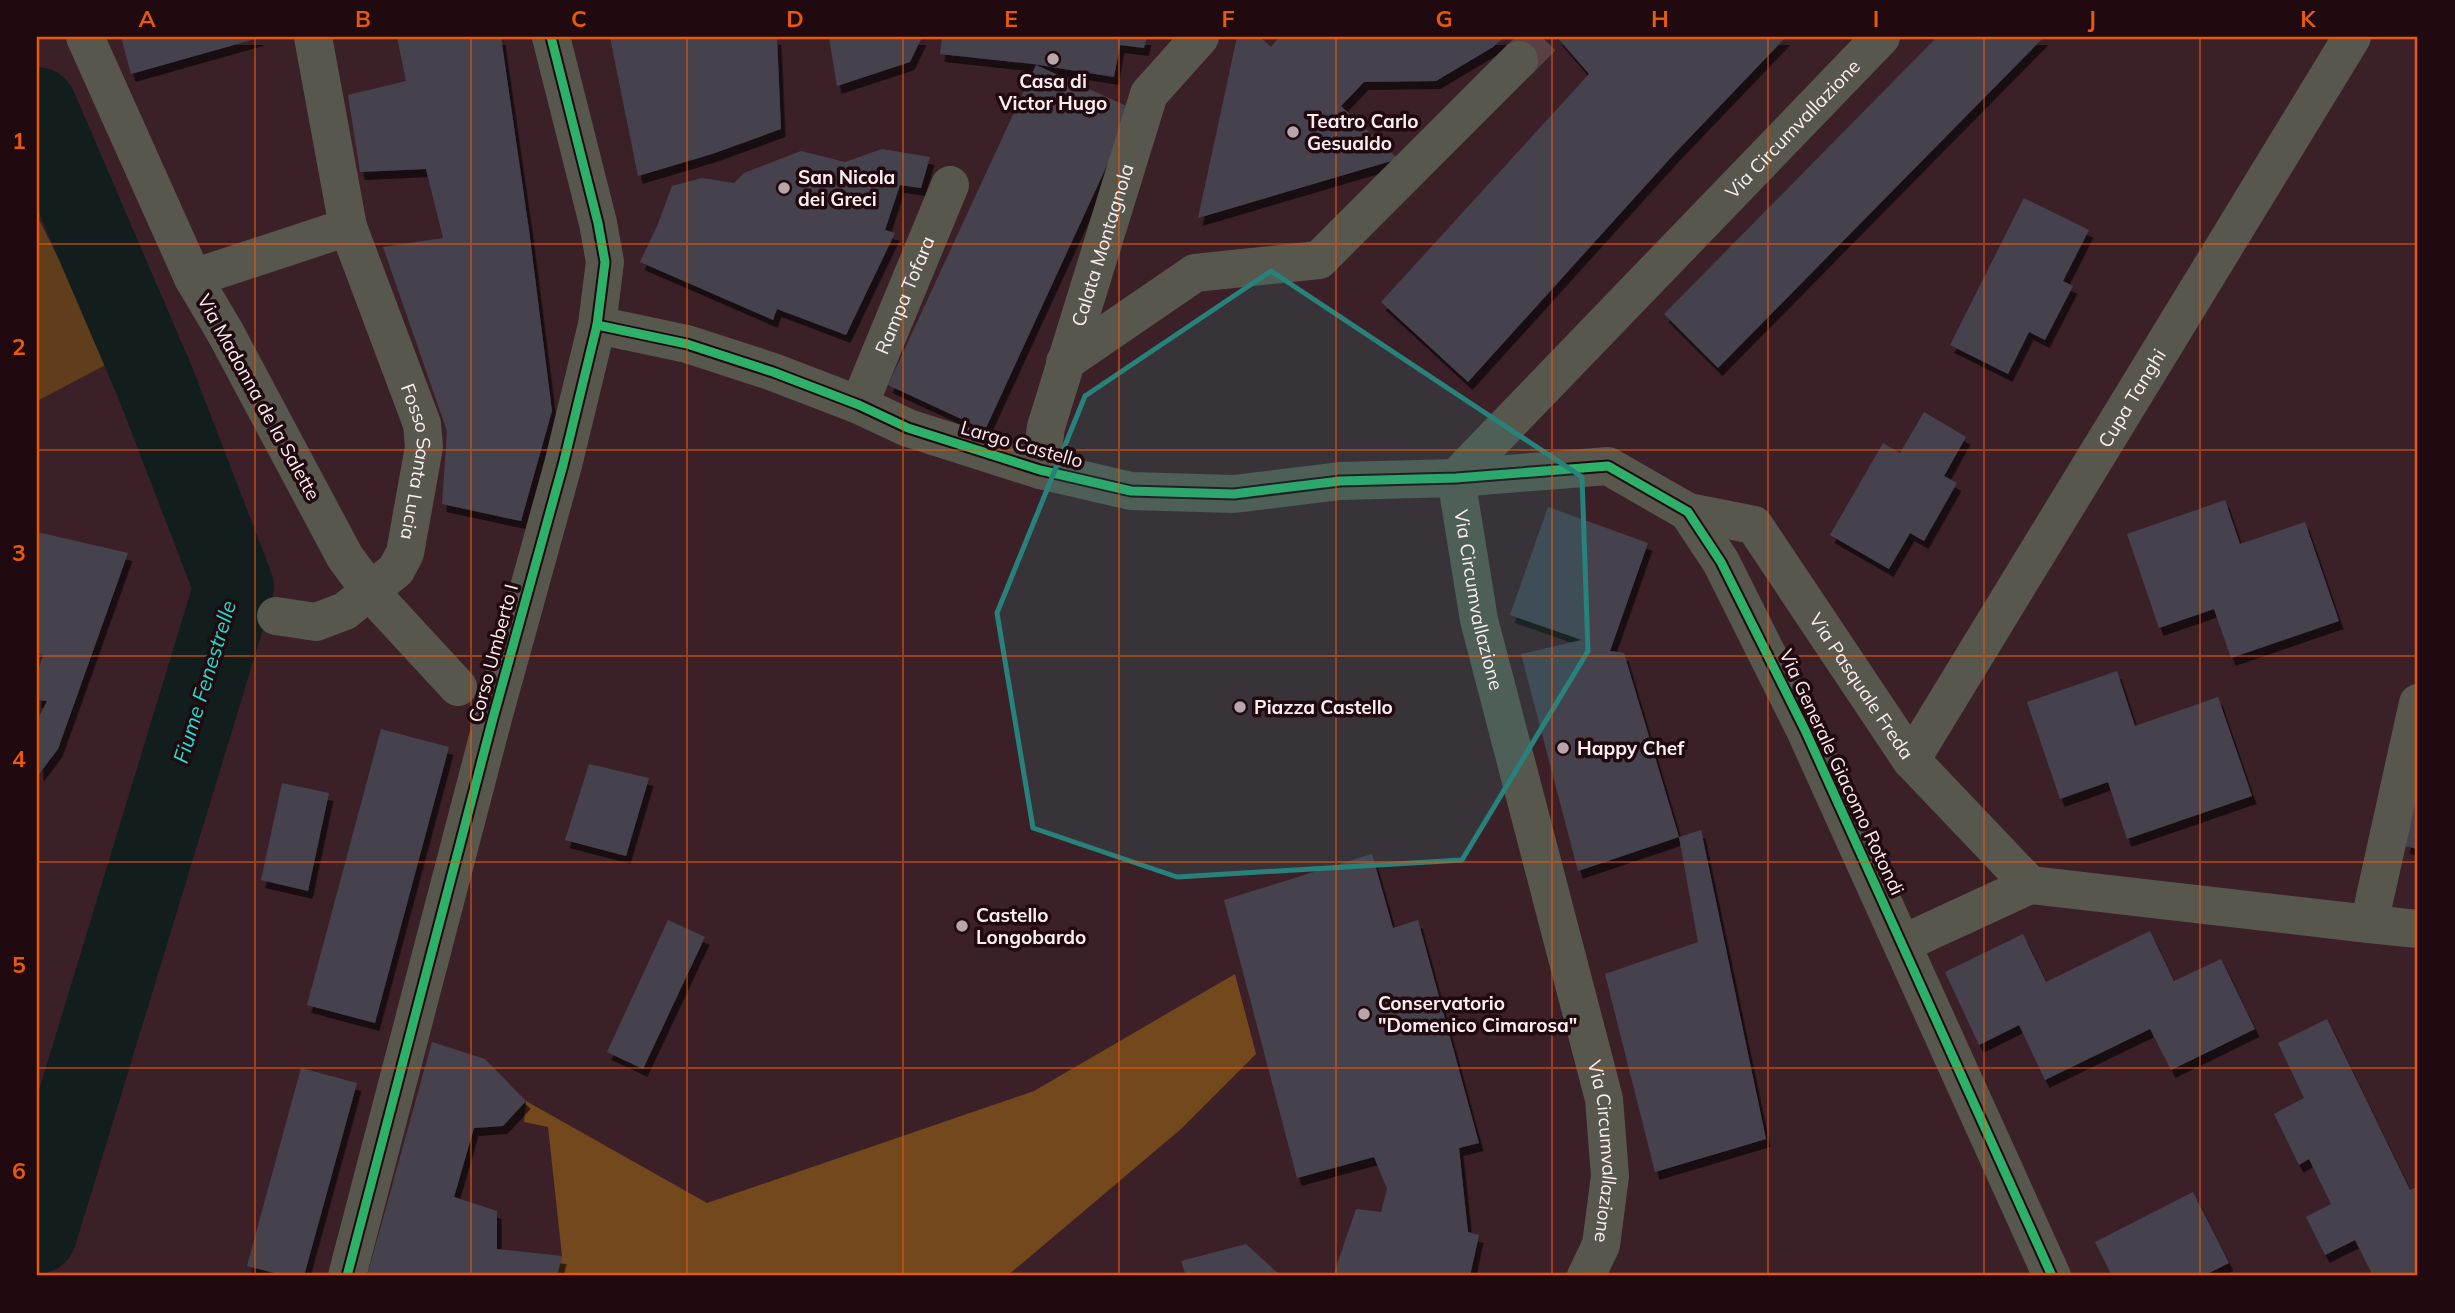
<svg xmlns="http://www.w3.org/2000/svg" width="2455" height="1313" font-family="Mulish,sans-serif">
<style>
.green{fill:#603d1b}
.forest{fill:#73481c}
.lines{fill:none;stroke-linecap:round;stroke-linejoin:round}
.river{stroke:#111e1d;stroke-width:80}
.building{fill:#45424d;filter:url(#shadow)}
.minor-tunnel{stroke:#593f46;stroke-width:38;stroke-dasharray:38 19;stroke-linecap:butt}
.minor{stroke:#57574e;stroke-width:38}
.minor-bridge{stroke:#57574e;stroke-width:38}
.cycleway-casing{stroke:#20090f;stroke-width:13}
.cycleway{stroke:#2db169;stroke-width:9}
.marked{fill:#27827b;fill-opacity:0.2;stroke:#27827b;stroke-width:5;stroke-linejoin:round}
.grid{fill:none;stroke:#e8590c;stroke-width:2;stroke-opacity:0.55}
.poi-dot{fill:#b9a6aa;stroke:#20090f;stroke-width:2.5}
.labels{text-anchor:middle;stroke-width:7;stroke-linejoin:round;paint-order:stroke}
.poi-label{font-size:19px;font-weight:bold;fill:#fceef0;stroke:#20090f;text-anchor:start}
.street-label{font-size:19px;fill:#fceef0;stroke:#20090f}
.water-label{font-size:21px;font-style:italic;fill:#1be4d3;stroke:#20090f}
.neatline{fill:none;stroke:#e8590c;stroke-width:2.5}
.grid-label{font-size:23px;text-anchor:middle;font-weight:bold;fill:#e8590c}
</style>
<defs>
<filter id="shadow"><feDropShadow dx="4.5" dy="8" stdDeviation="0" flood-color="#0009"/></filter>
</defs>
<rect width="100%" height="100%" fill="#3c2028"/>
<path class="green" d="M37 216 111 362 37 401Z"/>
<path class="forest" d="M1235 974 1256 1054 1181 1129 1007 1276H557L562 1256 548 1127 524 1122 526 1101 707 1203 1034 1091Z"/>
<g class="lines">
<path class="river" d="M37 107 155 382 234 587 37 1234"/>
</g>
<g class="building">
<path d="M121 37H259V38L131 74Z"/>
<path d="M397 37H501L529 230 552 411 521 521 442 504 447 431 383 247 443 238 426 169 360 172 348 95 406 81Z"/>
<path d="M610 37H777L781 129 712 154 638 176Z"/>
<path d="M829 37H922L910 62 837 86Z"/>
<path d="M942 37H1147L1144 48 1120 45 1114 77 1033 64 940 54Z"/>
<path d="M1237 37H1260L1271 47 1279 37H1504L1493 47 1436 81 1364 82 1341 106 1398 159 1198 218Z"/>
<path d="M1557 37H1786L1675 153 1468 382 1381 302 1589 74Z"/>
<path d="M1937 37H2044L1718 368 1664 314Z"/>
<path d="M1036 65 1133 109 985 430 888 385Z"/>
<path d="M882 149 930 157 921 188 900 185 885 230 895 233 846 335 777 309 773 320 640 262 658 224 672 186 702 178 734 183 744 173 801 151 845 162Z"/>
<path d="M2024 198 2089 230 2063 281 2073 286 2045 340 2029 332 2008 374 1950 345Z"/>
<path d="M1924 412 1966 437 1944 476 1957 483 1924 541 1910 533 1889 569 1830 535 1883 443 1900 453Z"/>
<path d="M2225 500 2240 544 2305 522 2339 621 2231 658 2214 609 2159 628 2127 534Z"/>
<path d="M1548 507 1648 543 1610 651 1624 653 1679 837 1701 830 1766 1139 1655 1172 1605 974 1698 942 1679 837 1578 871 1521 654 1582 640 1510 615Z"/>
<path d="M37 532 128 553 58 749 39 774 37 721 47 701 37 700V675L43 655 37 653Z"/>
<path d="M2117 671 2135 726 2218 697 2252 796 2127 839 2108 782 2060 799 2027 702Z"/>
<path d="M381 729 449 747 375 1023 307 1005Z"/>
<path d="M589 764 649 778 626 856 565 840Z"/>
<path d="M282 783 329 793 308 891 261 880Z"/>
<path d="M2418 783V849L2405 846Z"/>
<path d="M1372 854 1393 928 1418 920 1479 1143 1459 1148 1468 1232 1479 1235 1470 1276H1333L1356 1209 1381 1212 1387 1189 1374 1157 1297 1178 1224 900Z"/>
<path d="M668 920 705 937 643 1069 607 1052Z"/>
<path d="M2150 931 2174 981 2221 959 2255 1029 2171 1070 2150 1029 2045 1080 2019 1025 1979 1045 1945 972 2023 934 2046 982Z"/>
<path d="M2327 1019 2410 1190 2418 1186V1276H2373L2355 1240 2325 1255 2306 1217 2331 1204 2309 1159 2299 1165 2274 1114 2304 1098 2278 1043Z"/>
<path d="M432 1042 485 1059 526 1101 503 1126 474 1128 454 1197 497 1211V1249L562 1256 557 1276H367Z"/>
<path d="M301 1068 357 1083 304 1276H286L247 1266Z"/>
<path d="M2193 1192 2229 1263 2203 1276H2112L2095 1242Z"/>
<path d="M1246 1244 1281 1276H1186L1181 1261Z"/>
</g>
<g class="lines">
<path class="minor-tunnel" d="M1519 60 1542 37"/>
<g class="minor">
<path d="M85 37 193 278 225 332"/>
<path d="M313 37 348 227"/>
<path id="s1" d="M193 278 348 227 422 424 424 447 405 553 396 570 345 611 316 622 276 616"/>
<path d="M597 325 687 344 773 372 859 405 908 428 1040 470 1131 491 1234 494 1340 481 1456 478 1608 466 1688 512 1721 562 1805 730 2052 1276"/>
<path d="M1065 362 1195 273 1319 260 1519 60"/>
<path id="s2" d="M859 405 950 185"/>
<path id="s3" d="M1040 470 1046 427 1149 94 1200 37"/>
<path id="s4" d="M1456 478 1479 620 1604 1099 1610 1176 1601 1245 1586 1276"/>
<path id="s5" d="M1456 478 1881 37"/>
<path id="s6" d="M1688 512 1754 525 1911 760 2030 885"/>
<path id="s7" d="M1911 760 2352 37"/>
<path d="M2369 924 2418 929"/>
<path d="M1902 944 2030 885 2369 924 2418 703"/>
<path d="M347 1276 493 718 563 465 597 325 605 262 598 223 551 37"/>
</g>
<path class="minor-bridge" d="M225 332 345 557 373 595 458 687"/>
<defs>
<g id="cycleway">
<path d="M597 325 687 344 773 372 859 405 908 428 1040 470 1131 491 1234 494 1340 481 1456 478 1608 466 1688 512 1721 562 1805 730 2052 1276"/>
<path d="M347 1276 493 718 563 465 597 325 605 262 598 223 551 37"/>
</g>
</defs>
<use href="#cycleway" class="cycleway-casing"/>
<use href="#cycleway" class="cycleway"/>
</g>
<path class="marked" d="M1271 271 1582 477 1588 651 1462 860 1177 877 1033 828 997 613 1085 396Z"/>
<path class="grid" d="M255 37V1276M471 37V1276M687 37V1276M903 37V1276M1119 37V1276M1336 37V1276M1552 37V1276M1768 37V1276M1984 37V1276M2200 37V1276M37 244H2418M37 450H2418M37 656H2418M37 862H2418M37 1068H2418"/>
<g class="poi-dot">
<circle cx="1053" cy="59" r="7"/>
<circle cx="1293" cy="132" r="7"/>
<circle cx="784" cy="188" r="7"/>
<circle cx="1240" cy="707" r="7"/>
<circle cx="1563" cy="748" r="7"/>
<circle cx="962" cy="926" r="7"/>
<circle cx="1364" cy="1014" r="7"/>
</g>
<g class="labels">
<g class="poi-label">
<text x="1053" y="88" text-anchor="middle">Casa di<tspan x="1053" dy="22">Victor Hugo</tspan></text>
<text x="1307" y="128">Teatro Carlo<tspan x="1307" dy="22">Gesualdo</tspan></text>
<text x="798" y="184">San Nicola<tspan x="798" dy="22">dei Greci</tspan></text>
<text x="1254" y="714">Piazza Castello</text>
<text x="1577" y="755">Happy Chef</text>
<text x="976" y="922">Castello<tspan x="976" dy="22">Longobardo</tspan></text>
<text x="1378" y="1010">Conservatorio<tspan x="1378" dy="22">"Domenico Cimarosa"</tspan></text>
</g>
<g class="street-label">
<text dy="7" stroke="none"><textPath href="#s5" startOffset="485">Via Circumvallazione</textPath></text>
<text dy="7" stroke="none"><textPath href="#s3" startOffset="234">Calata Montagnola</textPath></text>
<text dy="7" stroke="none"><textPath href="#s2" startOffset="119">Rampa Tofara</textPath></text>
<text transform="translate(259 397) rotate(61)" y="7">Via Madonna de la Salette</text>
<text dy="7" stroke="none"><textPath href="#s7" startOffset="424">Cupa Tanghi</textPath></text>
<text transform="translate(1022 444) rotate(16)" y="7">Largo Castello</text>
<text dy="7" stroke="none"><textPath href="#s1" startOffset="411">Fosso Santa Lucia</textPath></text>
<text dy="7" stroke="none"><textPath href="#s4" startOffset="124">Via Circumvallazione</textPath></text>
<text transform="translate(493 653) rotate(-75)" y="7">Corso Umberto I</text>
<text dy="7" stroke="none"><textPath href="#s6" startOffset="261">Via Pasquale Freda</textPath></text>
<text transform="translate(1842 772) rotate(65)" y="7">Via Generale Giacomo Rotondi</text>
<text dy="7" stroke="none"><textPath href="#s4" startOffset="691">Via Circumvallazione</textPath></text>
</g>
<g class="water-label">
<text transform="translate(205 682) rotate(-73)" y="7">Fiume Fenestrelle</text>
</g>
</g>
<rect width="2455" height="1313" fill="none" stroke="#20090f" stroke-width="77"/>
<rect x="38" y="38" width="2378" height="1236" class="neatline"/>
<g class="grid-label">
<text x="147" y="27">A</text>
<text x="363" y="27">B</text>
<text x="579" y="27">C</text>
<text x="795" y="27">D</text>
<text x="1011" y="27">E</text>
<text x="1228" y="27">F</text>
<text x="1444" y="27">G</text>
<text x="1660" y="27">H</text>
<text x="1876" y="27">I</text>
<text x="2092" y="27">J</text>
<text x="2308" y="27">K</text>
<text x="19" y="149">1</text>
<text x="19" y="355">2</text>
<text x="19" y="561">3</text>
<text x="19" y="767">4</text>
<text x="19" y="973">5</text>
<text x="19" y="1179">6</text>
</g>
</svg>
